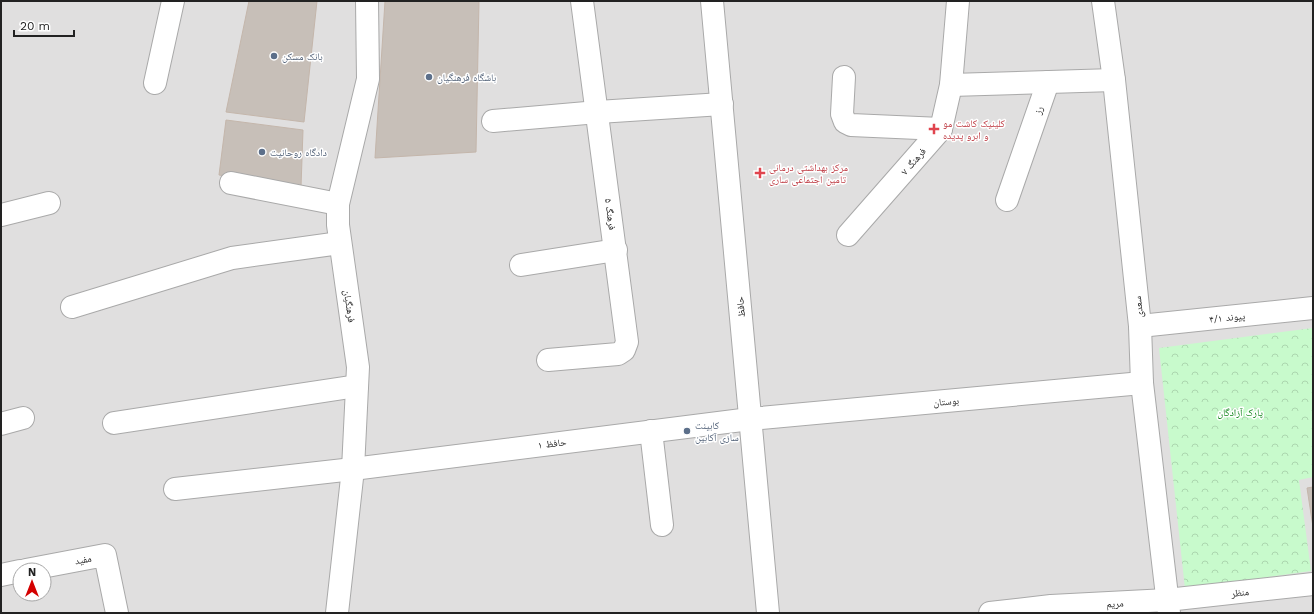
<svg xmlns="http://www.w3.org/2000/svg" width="1314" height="614" font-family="'Work Sans','Noto Naskh Arabic',sans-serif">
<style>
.residential{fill:#e0dfdf;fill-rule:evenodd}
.park{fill:url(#park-crowns)}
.building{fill:#c7bfb8;stroke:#c4b6ab}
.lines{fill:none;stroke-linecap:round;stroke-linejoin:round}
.minor-casing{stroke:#a9a9a9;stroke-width:24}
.minor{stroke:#fff;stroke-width:22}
.service-dot{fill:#5c6f8a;stroke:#fff;stroke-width:1.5}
.health-dot{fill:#e0444e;stroke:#fff;stroke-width:1.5}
.labels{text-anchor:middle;stroke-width:3;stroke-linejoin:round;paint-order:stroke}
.service-label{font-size:10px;fill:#4e5e75;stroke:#fff;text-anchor:start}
.street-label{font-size:10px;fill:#222;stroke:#fff}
.health-label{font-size:10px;fill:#be3a42;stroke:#fff;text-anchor:start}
.park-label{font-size:10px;fill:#0c8416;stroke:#fff}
</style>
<defs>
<pattern id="park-crowns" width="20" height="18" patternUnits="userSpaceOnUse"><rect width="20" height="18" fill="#c8facc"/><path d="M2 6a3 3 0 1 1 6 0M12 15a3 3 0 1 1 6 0" fill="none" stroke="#acd6af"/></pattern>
</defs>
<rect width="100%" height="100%" fill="#f2efe9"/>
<path class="residential" d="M1 1H1313V613H1ZM20 570H44V594H20Z"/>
<path class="park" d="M1313 328V477L1299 480 1311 571 1185 589 1159 348Z"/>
<g class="building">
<path d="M249 1H317L304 122 226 112Z"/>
<path d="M385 1H479L476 152 375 158Z"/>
<path d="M226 120 303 130 301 187 219 175Z"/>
<path d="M1313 487V527L1307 488Z"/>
</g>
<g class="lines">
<defs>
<g id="minor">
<path d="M712 1 768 613"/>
<path d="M1103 1 1114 80 1140 326 1142 383 1169 613"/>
<path d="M844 77 842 114 845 122 851 125 941 129"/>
<path d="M155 83 173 1"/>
<path d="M951 85 1114 80"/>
<path d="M493 121 598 112 722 104"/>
<path d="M231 183 338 204"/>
<path d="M1007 200 1048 82"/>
<path d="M1 215 49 203"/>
<path d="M848 235 941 129 951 85 958 1"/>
<path d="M521 265 616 250"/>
<path d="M72 307 232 258 340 243"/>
<path d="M1140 326 1313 308"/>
<path d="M548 360 618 354 624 350 627 342 582 1"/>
<path d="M114 423 357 386"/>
<path d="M1 424 23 418"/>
<path d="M651 431 662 525"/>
<path d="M175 489 353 469 750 419 1142 383"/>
<path d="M26 570 105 555 117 613"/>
<path d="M1 575 20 571"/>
<path d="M337 613 353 469 358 367 338 225V204L368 79 367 1"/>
<path d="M990 613 1051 606 1167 600 1313 584"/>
</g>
</defs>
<use href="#minor" class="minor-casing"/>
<use href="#minor" class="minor"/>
</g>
<g class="service-dot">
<circle cx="274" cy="56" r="4"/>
<circle cx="429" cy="77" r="4"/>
<circle cx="262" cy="152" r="4"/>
<circle cx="687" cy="431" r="4"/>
</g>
<g class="health-dot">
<path d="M932 123h4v4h4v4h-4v4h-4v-4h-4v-4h4z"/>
<path d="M758 167h4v4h4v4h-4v4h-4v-4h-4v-4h4z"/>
</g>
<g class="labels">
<g class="service-label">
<text x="282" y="60">بانک مسکن</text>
<text x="437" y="81">باشگاه فرهنگیان</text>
<text x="270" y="156">دادگاه روحانیت</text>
<text x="695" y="429">کابینت<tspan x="695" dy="12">سازی آکابین</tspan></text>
</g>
<g class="street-label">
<text transform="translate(1038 110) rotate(-71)" y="4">رز</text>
<text transform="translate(913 161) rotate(-49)" y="4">فرهنگ ۷</text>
<text transform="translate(611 214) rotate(83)" y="4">فرهنگ ۵</text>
<text transform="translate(350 306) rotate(82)" y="4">فرهنگیان</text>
<text transform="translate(740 307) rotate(-95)" y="4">حافظ</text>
<text transform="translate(1138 307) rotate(-96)" y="4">سعدی</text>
<text transform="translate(1227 317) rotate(-6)" y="4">پیوند ۴/۱</text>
<text transform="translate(946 401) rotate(-5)" y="4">بوستان</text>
<text transform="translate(552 443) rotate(-7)" y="4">حافظ ۱</text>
<text transform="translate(83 559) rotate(-11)" y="4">مفید</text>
<text transform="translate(1240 592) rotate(-6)" y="4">منظر</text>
<text transform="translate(1115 603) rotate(-3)" y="4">مریم</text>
</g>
<g class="health-label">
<text x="943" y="127">کلینیک کاشت مو<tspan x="943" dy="12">و ابرو پدیده</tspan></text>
<text x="769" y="171">مرکز بهداشتی درمانی<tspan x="769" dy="12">تامین اجتماعی ساری</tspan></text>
</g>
<g class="park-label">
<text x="1240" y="416">پارک آزادگان</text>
</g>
</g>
<rect width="1314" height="614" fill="none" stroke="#222222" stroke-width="4"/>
<g transform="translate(32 582)"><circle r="19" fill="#ffffff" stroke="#a7a7a7"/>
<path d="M0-3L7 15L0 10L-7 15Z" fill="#d40000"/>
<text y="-6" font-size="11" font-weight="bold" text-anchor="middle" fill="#222222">N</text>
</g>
<path d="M14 30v6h60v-6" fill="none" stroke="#222222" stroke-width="2"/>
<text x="20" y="30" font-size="12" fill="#222222" stroke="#ffffff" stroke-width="3" paint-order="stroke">20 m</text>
</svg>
